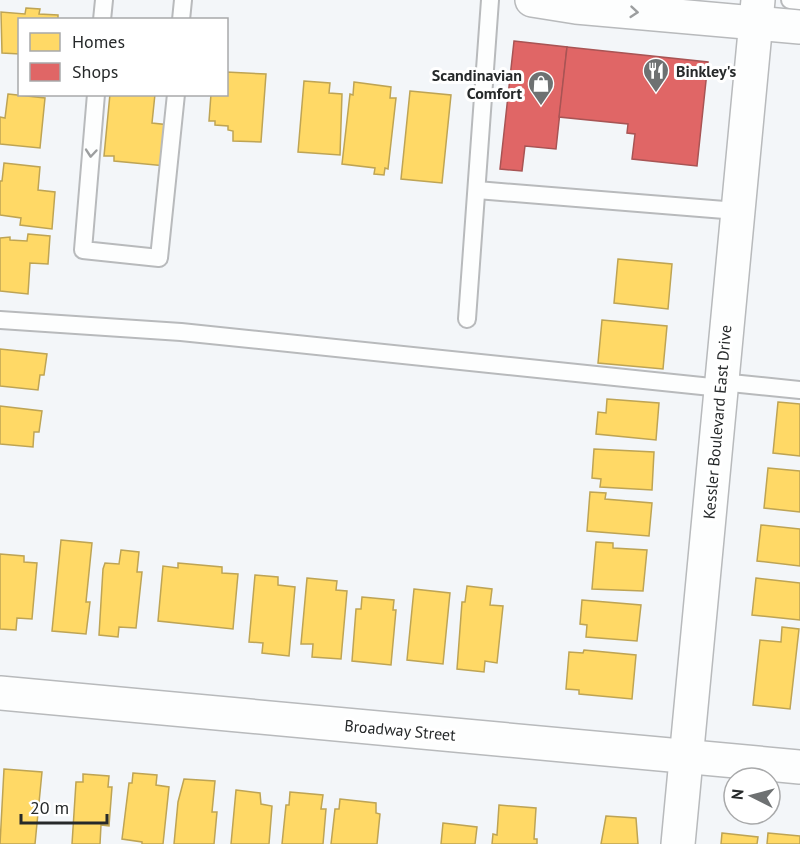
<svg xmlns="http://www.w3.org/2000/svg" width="800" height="844" font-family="'PT Sans',sans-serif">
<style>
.homes{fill:#ffd966;stroke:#bea454;stroke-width:1.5}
.shops{fill:#e06666;stroke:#a85454;stroke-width:1.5}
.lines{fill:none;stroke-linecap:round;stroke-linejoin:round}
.service-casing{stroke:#b8babc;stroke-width:20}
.minor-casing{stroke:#b8babc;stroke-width:36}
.secondary-casing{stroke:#b8babc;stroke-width:36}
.primary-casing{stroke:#b8babc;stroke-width:36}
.service{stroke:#fdfefe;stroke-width:16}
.minor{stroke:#fdfefe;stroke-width:33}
.secondary{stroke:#fdfefe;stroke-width:33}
.primary{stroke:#fdfefe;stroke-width:33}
.oneway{stroke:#9c9e9f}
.labels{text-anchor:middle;stroke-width:6;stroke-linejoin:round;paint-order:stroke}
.poi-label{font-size:16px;font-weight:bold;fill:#26292a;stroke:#fff;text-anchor:start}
.street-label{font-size:16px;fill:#26292a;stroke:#fff}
</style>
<rect width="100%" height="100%" fill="#f3f6f9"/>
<g class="homes">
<path d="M26 8 40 9 39 14 58 15V20H20V54L2 53 1 12 25 14Z"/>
<path d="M226 72 266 74 261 142 233 141V131L228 130V126L215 125V121H209L211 94H226Z"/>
<path d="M304 81 330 83 329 93 342 94 340 155 298 152Z"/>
<path d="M354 82 391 87 390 98H396L388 169 385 168 384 175 374 174 375 168 342 164 350 94 353 95Z"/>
<path d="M410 91 451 95 442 183 401 179Z"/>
<path d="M8 94 45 98 40 148 0 144V117L5 118Z"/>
<path d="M110 94H155L152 123 170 125 166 166 114 161V156H104Z"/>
<path d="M4 163 40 167 38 190 55 192 52 229 20 225 21 218 0 215V181H2Z"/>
<path d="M28 234 50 236 48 264 30 263 28 294 0 291V238L10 237V240L27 241Z"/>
<path d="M618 259 672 264 668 309 614 303Z"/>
<path d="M602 320 667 326 663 369 598 363Z"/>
<path d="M0 349 47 354 44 375H40L38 390 0 386Z"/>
<path d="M607 399 659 403 656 440 596 434 598 412 606 413Z"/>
<path d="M778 402 800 404V456L773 453Z"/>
<path d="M0 406 42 411 39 432H34L33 447 0 444Z"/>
<path d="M594 449 654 452 652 490 600 487 601 479 592 478Z"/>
<path d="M768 468 800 471V512L764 508Z"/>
<path d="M590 492 606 493 605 499 652 503 649 536 587 531Z"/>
<path d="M761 525 800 529V566L757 561Z"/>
<path d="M61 540 92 543 86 602H90L86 634 52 631Z"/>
<path d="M596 542 613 543V548L647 550 643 591 592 589Z"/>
<path d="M121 550 139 552 137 572H142L136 628 119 627 118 637 99 635 103 569 105 563 119 564Z"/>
<path d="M0 554 24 556V562L37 563 32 619 17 618 16 630 0 629Z"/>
<path d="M178 563 222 567V573L238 574 233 629 158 621 163 566 178 568Z"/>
<path d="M255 575 278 577V585L295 587 289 656 262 653 263 643 249 642Z"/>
<path d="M307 578 337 581 336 590 347 591 341 659 312 657 313 644H301Z"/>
<path d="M756 578 800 583V620L752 615Z"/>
<path d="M467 586 492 589 490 605 503 606 497 663 485 661 484 672 457 669 462 602H465Z"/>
<path d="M414 589 450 593 443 664 407 660Z"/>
<path d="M362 597 394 600 393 610H396L391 665 352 661 356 609H361Z"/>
<path d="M582 600 641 605 637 641 586 637 587 625 580 624Z"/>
<path d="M782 627 799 629 790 709 753 705 760 640 781 642Z"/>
<path d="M584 650 636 655 632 699 579 694V690L566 689 569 652 583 653Z"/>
<path d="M4 769 42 772 35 844H0Z"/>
<path d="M133 773 157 775 156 785 169 787 163 844H142V842L122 839 129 783H132Z"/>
<path d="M83 774 109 776 108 787H112L109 826 101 825 100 844H72L76 782H83Z"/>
<path d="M184 779 215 781 212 812H217L214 844H174L178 802Z"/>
<path d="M236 790 260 793 261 804 272 806 269 844H231Z"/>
<path d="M290 792 323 795 321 809H326L323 844H282L286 805H289Z"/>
<path d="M340 799 376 803V813L380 814 377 844H331L335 809H339Z"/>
<path d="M499 805 536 808 534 839H537V844H492L493 834 497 835Z"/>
<path d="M606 816 636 818 638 844H601Z"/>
<path d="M443 823 477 827 475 844H441Z"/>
<path d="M722 833 758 837 757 844H721Z"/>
<path d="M768 833 800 836V844H767Z"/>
</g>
<g class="shops">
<path d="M514 41 567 47 556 149 525 146 522 171 500 169Z"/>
<path d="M567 47 708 62 697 166 632 159 635 134 627 133 628 124 559 117Z"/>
</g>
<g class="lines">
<defs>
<g id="service">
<path d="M790 0 800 1"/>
<path d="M102 20 104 0"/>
<path d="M181 20 183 0"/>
<path d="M96 94 83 250 159 258 176 94"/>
<path d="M477 190 737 211"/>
<path d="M467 319 490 0"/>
<path d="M0 320 181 332 721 388"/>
<path d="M721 382 800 390"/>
</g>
<path id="minor" d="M0 693 800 767"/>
<path id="secondary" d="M532 0 576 7 800 27"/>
<path id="primary" d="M678 844 758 0"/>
</defs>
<use href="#service" class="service-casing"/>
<use href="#minor" class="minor-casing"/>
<use href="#secondary" class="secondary-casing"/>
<use href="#primary" class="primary-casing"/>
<use href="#service" class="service"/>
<use href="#minor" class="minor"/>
<use href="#secondary" class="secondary"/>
<use href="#primary" class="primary"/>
</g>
<defs><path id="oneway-chevron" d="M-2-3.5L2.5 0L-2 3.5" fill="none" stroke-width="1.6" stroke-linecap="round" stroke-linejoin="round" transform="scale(1.5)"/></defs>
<g class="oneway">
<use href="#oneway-chevron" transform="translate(634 12) rotate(5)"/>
<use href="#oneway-chevron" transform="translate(91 153) rotate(95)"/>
</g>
<defs>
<symbol id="restaurant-pin" viewBox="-11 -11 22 30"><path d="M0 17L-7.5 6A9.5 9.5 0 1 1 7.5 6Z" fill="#6e7172" stroke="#fff"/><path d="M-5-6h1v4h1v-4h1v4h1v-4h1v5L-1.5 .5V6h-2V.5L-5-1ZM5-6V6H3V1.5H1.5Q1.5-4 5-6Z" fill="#fff"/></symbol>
<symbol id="shop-pin" viewBox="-11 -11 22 30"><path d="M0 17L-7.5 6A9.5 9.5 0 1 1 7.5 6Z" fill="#6e7172" stroke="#fff"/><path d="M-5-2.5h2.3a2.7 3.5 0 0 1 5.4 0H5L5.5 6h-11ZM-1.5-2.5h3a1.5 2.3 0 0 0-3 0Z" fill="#fff"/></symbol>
</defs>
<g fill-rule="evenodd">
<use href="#restaurant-pin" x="641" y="56" width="30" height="40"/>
<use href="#shop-pin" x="526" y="69" width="30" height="40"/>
</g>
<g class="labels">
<g class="poi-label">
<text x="676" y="77">Binkley's</text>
<text x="522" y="81" text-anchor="end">Scandinavian<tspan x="522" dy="18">Comfort</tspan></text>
</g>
<g class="street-label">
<text transform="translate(717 422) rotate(-85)" y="6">Kessler Boulevard East Drive</text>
<text transform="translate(400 730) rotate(5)" y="6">Broadway Street</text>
</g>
</g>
<rect x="18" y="18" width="210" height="78" fill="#ffffff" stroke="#a8a9aa" stroke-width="1.5"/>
<rect x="30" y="33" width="30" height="18" fill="#ffd966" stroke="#a8a9aa" stroke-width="1.5"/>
<text x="72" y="48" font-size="18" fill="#26292a">Homes</text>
<rect x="30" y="63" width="30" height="18" fill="#e06666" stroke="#a8a9aa" stroke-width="1.5"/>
<text x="72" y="78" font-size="18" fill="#26292a">Shops</text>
<g transform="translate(752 796) rotate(276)"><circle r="28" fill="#ffffff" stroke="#a8a9aa" stroke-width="1.5"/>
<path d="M0-4.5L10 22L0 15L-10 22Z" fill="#6e7172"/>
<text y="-9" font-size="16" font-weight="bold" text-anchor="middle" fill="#26292a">N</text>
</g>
<path d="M21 814v9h86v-9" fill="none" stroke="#26292a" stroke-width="3"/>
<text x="30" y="814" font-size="18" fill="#26292a" stroke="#ffffff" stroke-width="4.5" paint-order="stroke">20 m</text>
</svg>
